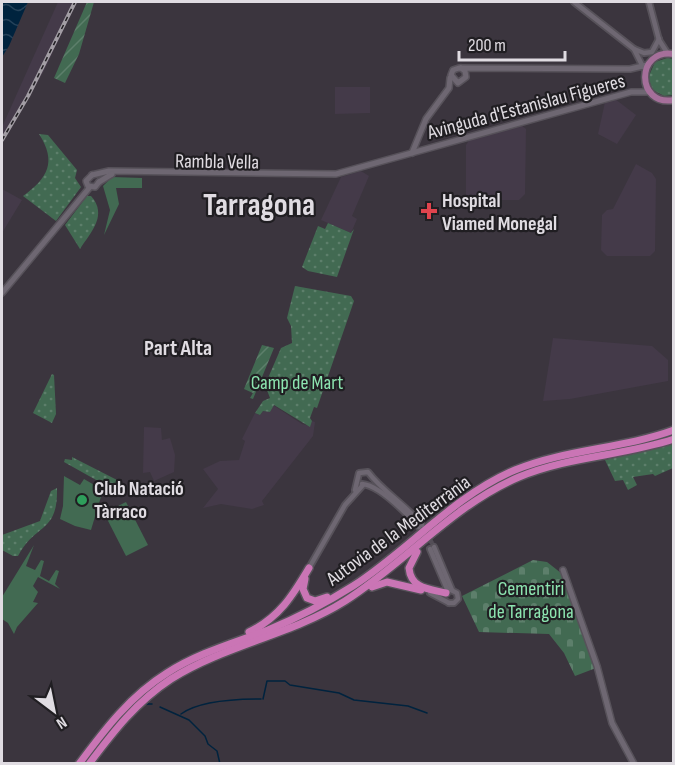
<svg xmlns="http://www.w3.org/2000/svg" width="675" height="765" font-family="'Sofia Sans Condensed',sans-serif">
<style>
.built{fill:#443a49}
.grass{fill:#426a52}
.cemetery{fill:url(#cemetery-stones)}
.park{fill:url(#park-dots)}
.garden{fill:url(#garden-furrows)}
.water{fill:url(#water-waves)}
.lines{fill:none;stroke-linecap:round;stroke-linejoin:round}
.stream{stroke:#00233e;stroke-width:1.5}
.tertiary-tunnel{stroke:#544e57;stroke-width:4.5;stroke-dasharray:4.5 2;stroke-linecap:butt}
.tertiary-casing{stroke:#57525a;stroke-width:8}
.secondary-casing{stroke:#57525a;stroke-width:8}
.primary-casing{stroke:#57525a;stroke-width:9}
.motorway-casing{stroke:#57525a;stroke-width:10}
.tertiary{stroke:#6e6772;stroke-width:4.5}
.secondary{stroke:#6e6772;stroke-width:5}
.primary{stroke:#a56f9a;stroke-width:6}
.motorway{stroke:#ca75b5;stroke-width:7}
.rail-casing{stroke:#a29da4;stroke-width:4}
.rail{stroke:#201e22;stroke-width:1.5;stroke-dasharray:4.5;stroke-linecap:butt}
.health-dot{fill:#e0444e;stroke:#201e22;stroke-width:2}
.leisure-dot{fill:#2e9e5b;stroke:#201e22;stroke-width:2}
.labels{text-anchor:middle;stroke-width:4.5;stroke-linejoin:round;paint-order:stroke}
.street-label{font-size:20px;fill:#e0dce2;stroke:#201e22}
.poi-label{font-size:20px;font-weight:bold;fill:#e0dce2;stroke:#201e22;text-anchor:start}
.park-label{font-size:20px;fill:#8de5b0;stroke:#201e22}
.quarter-label{font-size:22px;font-weight:bold;fill:#e0dce2;stroke:#201e22}
.town-label{font-size:32px;font-weight:bold;fill:#e0dce2;stroke:#201e22}
</style>
<defs>
<pattern id="cemetery-stones" width="16" height="16" patternUnits="userSpaceOnUse" patternTransform="scale(1.5)"><rect width="16" height="16" fill="#426a52"/><path d="M2 7V4a2 2 0 0 1 4 0v3zM10 15v-3a2 2 0 0 1 4 0v3z" fill="#5d7f6b"/></pattern>
<pattern id="park-dots" width="8" height="8" patternUnits="userSpaceOnUse" patternTransform="scale(1.5)"><rect width="8" height="8" fill="#426a52"/><path d="M2 2h.1M6 6h.1" fill="none" stroke="#5d7f6b" stroke-width="1.8" stroke-linecap="round"/></pattern>
<pattern id="garden-furrows" width="10" height="10" patternUnits="userSpaceOnUse" patternTransform="scale(1.5)"><rect width="10" height="10" fill="#426a52"/><path d="M-1 1l2-2M0 10L10 0M9 11l2-2" fill="none" stroke="#5d7f6b"/></pattern>
<pattern id="water-waves" width="16" height="10" patternUnits="userSpaceOnUse" patternTransform="scale(1.5)"><rect width="16" height="10" fill="#00233e"/><path d="M0 5q4-4 8 0t8 0" fill="none" stroke="#25425a"/></pattern>
</defs>
<rect width="100%" height="100%" fill="#3b353e"/>
<g class="built">
<path d="M58 2H76L45 69 2 143V127Z"/>
<path d="M335 87H370V113L335 114Z"/>
<path d="M615 99 636 115 617 144 598 134 605 102Z"/>
<path d="M521 125 526 129 525 194 519 200H470L466 195V145L470 139Z"/>
<path d="M636 164 652 173 656 179 655 251 650 256H607L601 250 602 215 607 210 613 209Z"/>
<path d="M361 171 369 176 352 216 357 219 351 233 321 220 341 177Z"/>
<path d="M2 189 22 200 2 233Z"/>
<path d="M553 338 652 346 668 360V381L570 399 543 401Z"/>
<path d="M273 405 302 424 310 426 312 421 315 422 313 436 262 501 264 505 252 509 221 504 203 508 218 489 203 469 220 461 239 460 245 441 242 439 255 413 260 415 263 411 270 412Z"/>
<path d="M144 427 161 428 162 440 170 438 175 455 174 472 154 481 150 472 143 473Z"/>
</g>
<g class="grass">
<path d="M112 177 142 178V188H116L119 204 104 235 110 210 103 186Z"/>
<path d="M64 476 80 485 84 479 103 490 91 530 75 526 60 519 63 506Z"/>
<path d="M126 502 148 545 126 556 104 513Z"/>
<path d="M34 545 26 566 35 570 41 560 44 561 40 576 49 581 56 570 59 571 55 584 60 589 38 577 33 586 38 592 33 602 38 603 17 627 14 634 8 623 2 619V597Z"/>
</g>
<path class="cemetery" d="M533 560 547 562 561 573 596 668 575 676 564 653 549 634 479 632 462 596Z"/>
<g class="park">
<path d="M667 58 674 59 673 95 664 96 653 90 648 78 655 62Z"/>
<path d="M39 134 48 135 77 170 75 178 81 187 56 221 23 196C48 178 57 162 39 134Z"/>
<path d="M87 196H91C108 215 91 232 80 249L65 225Z"/>
<path d="M328 223 351 233 354 229 337 277 308 271 302 267 318 226 325 229Z"/>
<path d="M295 286 351 296 354 301 317 408 314 407 310 418 312 421 310 427 274 405 270 412 263 411 260 415 255 413 263 401 270 398 265 385 281 348 292 343 291 326 287 318Z"/>
<path d="M52 374 54 375 56 414 52 423 33 413Z"/>
<path d="M673 444V468L655 476 653 474 633 477 637 485 628 490 623 480 615 481 605 460Z"/>
<path d="M72 457 119 481 114 490 64 462 65 459 72 460Z"/>
<path d="M57 488C58 534 36 522 18 556H13L2 550V535L40 521 51 491Z"/>
</g>
<g class="garden">
<path d="M87 2H94L79 54 65 83 54 78Z"/>
<path d="M262 345 274 348 253 399 250 398 253 393 244 389Z"/>
</g>
<path class="water" d="M2 2H28L9 46 2 57Z"/>
<g class="lines">
<g class="stream">
<path d="M263 699 267 681H285L290 685 339 693 354 700 408 706 427 713"/>
<path d="M144 704H152"/>
<path d="M160 707 189 720 205 736 208 744 217 751 220 764"/>
<path d="M181 714C200 700 238 699 261 699"/>
</g>
<path class="tertiary-tunnel" d="M427 534 434 547"/>
<defs>
<g id="tertiary">
<path d="M574 2 634 49 643 67"/>
<path d="M649 2 659 40 668 54"/>
<path d="M634 49 644 53 652 52 659 39"/>
<path d="M362 484C379 485 407 514 419 527"/>
<path d="M355 490 359 473 368 472C383 492 406 505 422 525"/>
<path d="M434 547 452 590"/>
<path d="M430 549 448 591"/>
<path d="M309 568 345 505 363 485"/>
<path d="M430 593 449 603"/>
<path d="M449 603H454L458 599 457 593 451 590"/>
</g>
<g id="secondary">
<path d="M461 68 465 71 466 77 458 83 451 75 453 70 459 68 630 69 647 65"/>
<path d="M412 153 426 119 449 88 450 78"/>
<path d="M92 175 109 171 336 174 631 92H649"/>
<path d="M92 175 86 181 88 186 95 187 99 182"/>
<path d="M99 182 112 174"/>
<path d="M2 293 90 187"/>
<path d="M563 570 597 666 612 723 634 764"/>
</g>
<path id="primary" d="M674 54C635 48 636 107 674 100"/>
<g id="motorway">
<path d="M417 552 409 568C411 589 429 589 446 593"/>
<path d="M305 579 303 589 307 598 315 601 327 597"/>
<path d="M372 587 387 582 421 590"/>
<path d="M249 632C279 618 293 595 309 568"/>
<path d="M79 764C105 729 130 696 167 673 198 653 234 643 268 630 297 618 326 603 353 586 409 550 452 497 515 470 566 449 622 449 674 430"/>
<path d="M89 764C113 732 137 701 171 679 225 645 291 635 345 601 405 563 453 505 519 477 569 456 623 456 674 439"/>
</g>
</defs>
<use href="#tertiary" class="tertiary-casing"/>
<use href="#secondary" class="secondary-casing"/>
<use href="#primary" class="primary-casing"/>
<use href="#motorway" class="motorway-casing"/>
<use href="#tertiary" class="tertiary"/>
<use href="#secondary" class="secondary"/>
<use href="#primary" class="primary"/>
<use href="#motorway" class="motorway"/>
<defs>
<path id="rail" d="M2 140 28 96 75 2"/>
</defs>
<use href="#rail" class="rail-casing"/>
<use href="#rail" class="rail"/>
</g>
<path class="health-dot" d="M426 202h6v6h6v6h-6v6h-6v-6h-6v-6h6z"/>
<circle class="leisure-dot" cx="82" cy="500" r="6"/>
<g class="labels">
<g class="street-label">
<text transform="translate(526 106) rotate(-15)" y="7">Avinguda d'Estanislau Figueres</text>
<text transform="translate(217 161) rotate(1)" y="7">Rambla Vella</text>
<text transform="translate(398 530) rotate(-36)" y="7">Autovia de la Mediterrània</text>
</g>
<g class="poi-label">
<text x="442" y="207">Hospital<tspan x="442" dy="23">Viamed Monegal</tspan></text>
<text x="94" y="495">Club Natació<tspan x="94" dy="23">Tàrraco</tspan></text>
</g>
<g class="park-label">
<text x="297" y="389">Camp de Mart</text>
<text x="531" y="595">Cementiri<tspan x="531" dy="23">de Tarragona</tspan></text>
</g>
<g class="quarter-label">
<text x="178" y="355">Part Alta</text>
</g>
<g class="town-label">
<text x="259" y="215">Tarragona</text>
</g>
</g>
<rect width="675" height="765" fill="none" stroke="#e0dce2" stroke-width="6"/>
<g transform="translate(54 711) rotate(148)" stroke="#201e22" stroke-width="4.5" paint-order="stroke">
<path d="M0-4.5L10 22L0 15L-10 22Z" fill="#e0dce2"/>
<text y="-9" font-size="16" font-weight="bold" text-anchor="middle" fill="#e0dce2">N</text>
</g>
<path d="M459 51v9h106v-9" fill="none" stroke="#e0dce2" stroke-width="3"/>
<text x="468" y="51" font-size="18" fill="#e0dce2" stroke="#201e22" stroke-width="4.5" paint-order="stroke">200 m</text>
</svg>
